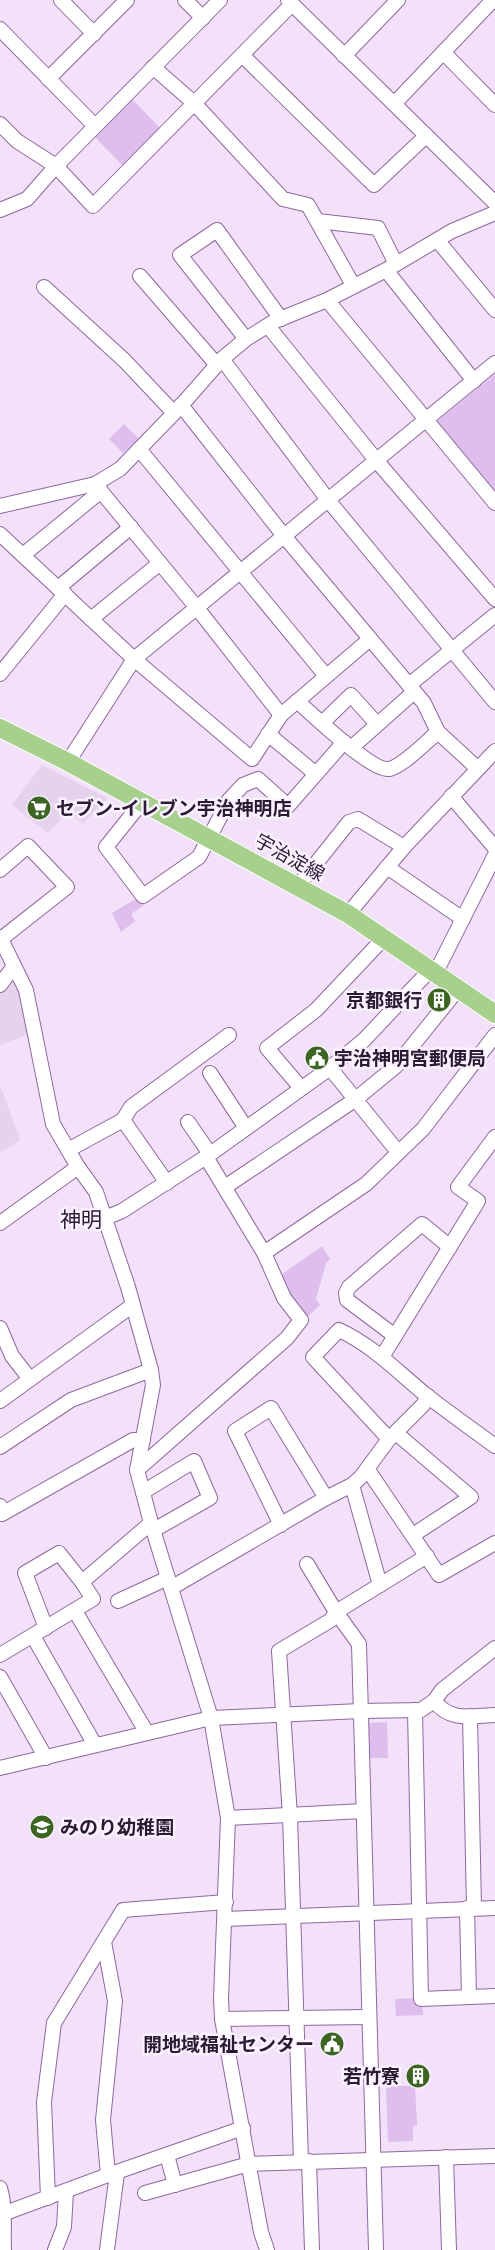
<svg xmlns="http://www.w3.org/2000/svg" width="495" height="2250" font-family="Figtree,'Noto Sans JP',sans-serif">
<style>
.built{fill:#e5d2ed}
.green{fill:#debeec}
.lines{fill:none;stroke-linecap:round;stroke-linejoin:round}
.minor-casing{stroke:#8e679f;stroke-width:16}
.major-casing{stroke:#fff;stroke-width:20}
.minor{stroke:#fff;stroke-width:14}
.major{stroke:#a6d08b;stroke-width:18}
.labels{text-anchor:middle;stroke-width:5;stroke-linejoin:round;paint-order:stroke}
.poi-label{font-size:19px;font-weight:bold;fill:#2b1b32;stroke:#fbf2ff;text-anchor:start}
.street-label{font-size:19px;fill:#2b1b32;stroke:#fbf2ff}
.quarter-label{font-size:21px;fill:#2b1b32;stroke:#fbf2ff}
</style>
<rect width="100%" height="100%" fill="#f3e1fa"/>
<g class="built">
<path d="M42 765 107 798 83 824 68 812 48 833 12 805Z"/>
<path d="M14 973 21 991 30 1034 0 1045V993Z"/>
<path d="M0 1085 20 1140 0 1153Z"/>
</g>
<g class="green">
<path d="M131 98 162 130 125 168 94 136Z"/>
<path d="M495 374V495L435 423Z"/>
<path d="M124 424 139 439 123 453 109 439Z"/>
<path d="M139 897 144 905 131 914 135 921 121 932 112 913Z"/>
<path d="M322 1246 330 1259 326 1263 316 1299 320 1305 307 1317 287 1294 278 1277Z"/>
<path d="M387 1722 388 1758H368L367 1726 370 1723Z"/>
<path d="M417 1998 422 2002 423 2015 396 2016 395 1999Z"/>
<path d="M386 2086H415L417 2125 413 2126V2141L388 2142Z"/>
</g>
<g class="lines">
<defs>
<g id="minor">
<path d="M61 0 94 34"/>
<path d="M185 0 203 18"/>
<path d="M288 0 495 203"/>
<path d="M0 29 95 126"/>
<path d="M443 52 495 105"/>
<path d="M242 55 374 185 426 136"/>
<path d="M344 56 398 0"/>
<path d="M153 67 194 103 283 199 308 205 353 285"/>
<path d="M48 79 127 0"/>
<path d="M394 104 493 0"/>
<path d="M0 124 17 141 56 166 93 206 292 4"/>
<path d="M0 210 27 199 56 166 220 0"/>
<path d="M318 221 378 228 396 264"/>
<path d="M438 241 495 310"/>
<path d="M386 270 474 381"/>
<path d="M140 276 217 365"/>
<path d="M44 287 125 361 174 413"/>
<path d="M327 300 495 503"/>
<path d="M268 326 376 460 495 599"/>
<path d="M246 339 180 255 217 230 281 319"/>
<path d="M222 359 328 500 495 702"/>
<path d="M181 405 284 536 424 703 438 732 477 768"/>
<path d="M139 449 326 676"/>
<path d="M95 484 197 608 281 715"/>
<path d="M0 506 95 484 120 469 179 408 222 359 246 339 275 321 327 300 386 270 452 231 495 213"/>
<path d="M0 534 134 659 252 759 281 715 370 639"/>
<path d="M23 555 101 491"/>
<path d="M58 588 131 527"/>
<path d="M91 619 160 563"/>
<path d="M0 674 65 594"/>
<path d="M409 685 495 615"/>
<path d="M297 701C312 714 372 772 389 769 402 767 426 742 438 732"/>
<path d="M322 723 351 695 377 724"/>
<path d="M268 734 316 774"/>
<path d="M351 748 414 692"/>
<path d="M68 762 134 659 495 363"/>
<path d="M451 796 495 848"/>
<path d="M142 802 106 847 143 896 199 857 229 800 243 785 258 779 288 806 344 742"/>
<path d="M387 867 463 919"/>
<path d="M0 870 28 846 67 887 1 939"/>
<path d="M298 886 349 822 358 819 404 847"/>
<path d="M348 914 404 847 495 751"/>
<path d="M0 937 26 990 53 1124 78 1167 96 1192 128 1287 151 1370 153 1385 137 1470 151 1523 211 1718 228 1818 221 1999 222 2019 261 2232 267 2250"/>
<path d="M435 974 495 855"/>
<path d="M0 985 14 966"/>
<path d="M330 1068 398 1152"/>
<path d="M210 1073 246 1128"/>
<path d="M301 1088 267 1048 316 1010 384 938"/>
<path d="M123 1120 167 1183"/>
<path d="M188 1122 210 1154"/>
<path d="M68 1150 123 1120 131 1107 229 1035"/>
<path d="M225 1187 356 1099 396 1066 458 989"/>
<path d="M105 1218 122 1211 206 1157 330 1068 364 1040 430 970"/>
<path d="M0 1223 78 1167"/>
<path d="M264 1253 366 1184 423 1129 495 1035"/>
<path d="M0 1328 12 1356 30 1379"/>
<path d="M395 1336 347 1300 346 1293 349 1287 422 1224 450 1247"/>
<path d="M382 1357 478 1201 458 1187 495 1137"/>
<path d="M0 1401 133 1305"/>
<path d="M396 1433 471 1497 413 1535"/>
<path d="M389 1439 313 1357 339 1330C372 1345 398 1372 426 1395 449 1413 472 1429 495 1446"/>
<path d="M0 1447 71 1400 151 1370"/>
<path d="M137 1470 287 1338 301 1320 284 1298 264 1253 206 1157"/>
<path d="M368 1470 439 1575 495 1543"/>
<path d="M352 1485 380 1585"/>
<path d="M143 1492 194 1461 210 1498 154 1530"/>
<path d="M0 1506 2 1514 133 1440H143"/>
<path d="M281 1525 235 1431 271 1408 326 1498"/>
<path d="M307 1564 336 1612 359 1644 376 2250"/>
<path d="M171 1588 326 1498 352 1485 361 1477 389 1439 423 1405 428 1396"/>
<path d="M118 1601 168 1578"/>
<path d="M75 1611 147 1733"/>
<path d="M46 1628 25 1573 59 1553 82 1582"/>
<path d="M33 1636 95 1745"/>
<path d="M0 1655 93 1599 82 1582 151 1523"/>
<path d="M0 1677 46 1758"/>
<path d="M434 1701 442 1690 495 1648"/>
<path d="M415 1710 421 1999 495 1996"/>
<path d="M470 1716 474 1908"/>
<path d="M0 1768 211 1718 360 1711 421 1710 434 1701C451 1722 470 1716 495 1715"/>
<path d="M228 1818 363 1811"/>
<path d="M467 1908 469 1997"/>
<path d="M225 1919 495 1908"/>
<path d="M104 1942 115 2001 103 2120 108 2175"/>
<path d="M222 2019 369 2017"/>
<path d="M167 2155 175 2185"/>
<path d="M446 2157 449 2250"/>
<path d="M301 2161 290 1816 279 1651 331 1620 336 1612 427 1556"/>
<path d="M309 2161 312 2250"/>
<path d="M0 2188C6 2208 3 2229 4 2250"/>
<path d="M145 2193 249 2164 495 2156"/>
<path d="M48 2198 44 2102 54 2023 123 1910 226 1902"/>
<path d="M0 2215 108 2175 243 2128"/>
<path d="M55 2250 64 2227 66 2191"/>
<path d="M107 2250 117 2173"/>
</g>
<path id="major" d="M0 728 68 762 348 914 495 1014"/>
</defs>
<use href="#minor" class="minor-casing"/>
<use href="#major" class="major-casing"/>
<use href="#minor" class="minor"/>
<use href="#major" class="major"/>
</g>
<defs>
<symbol id="supermarket-disc" viewBox="-11 -11 22 22"><circle r="9.5" fill="#3b6521" stroke="#fbf2ff"/><path d="M-6-5.5h2.5l.6 2H6L4.5 2H-2.5L-4.4-4H-6ZM-1.5 3.2a1.3 1.3 0 1 0 .1 0ZM3 3.2a1.3 1.3 0 1 0 .1 0Z" fill="#fff"/></symbol>
<symbol id="building-disc" viewBox="-11 -11 22 22"><circle r="9.5" fill="#3b6521" stroke="#fbf2ff"/><path d="M-4-6H4V6H1V3H-1V6H-4ZM-2.5-4.3h1.7v1.8h-1.7ZM.8-4.3h1.7v1.8H.8ZM-2.5-1h1.7V.8h-1.7ZM.8-1h1.7V.8H.8Z" fill="#fff"/></symbol>
<symbol id="civic-disc" viewBox="-11 -11 22 22"><circle r="9.5" fill="#3b6521" stroke="#fbf2ff"/><path d="M-.6-6.5H3V-4.5H.6V-3L4-1V1h2V6H-6V1h2V-1L-.6-3ZM-1.2 2.5V6h2.4V2.5Z" fill="#fff"/></symbol>
<symbol id="school-disc" viewBox="-11 -11 22 22"><circle r="9.5" fill="#3b6521" stroke="#fbf2ff"/><path d="M0-5L7-2L0 1L-7-2ZM-4 1L0 2.5L4 1V4Q0 6-4 4Z" fill="#fff"/></symbol>
</defs>
<g fill-rule="evenodd">
<use href="#supermarket-disc" x="25" y="794" width="28" height="28"/>
<use href="#building-disc" x="425" y="986" width="28" height="28"/>
<use href="#civic-disc" x="303" y="1044" width="28" height="28"/>
<use href="#school-disc" x="28" y="1813" width="28" height="28"/>
<use href="#civic-disc" x="318" y="2030" width="28" height="28"/>
<use href="#building-disc" x="404" y="2062" width="28" height="28"/>
</g>
<g class="labels">
<g class="poi-label">
<text x="56" y="815">セブン-イレブン宇治神明店</text>
<text x="422" y="1007" text-anchor="end">京都銀行</text>
<text x="334" y="1065">宇治神明宮郵便局</text>
<text x="60" y="1834">みのり幼稚園</text>
<text x="314" y="2051" text-anchor="end">開地域福祉センター</text>
<text x="400" y="2083" text-anchor="end">若竹寮</text>
</g>
<g class="street-label">
<text transform="translate(290 857) rotate(29)" y="7">宇治淀線</text>
</g>
<g class="quarter-label">
<text x="81" y="1227">神明</text>
</g>
</g>
</svg>
